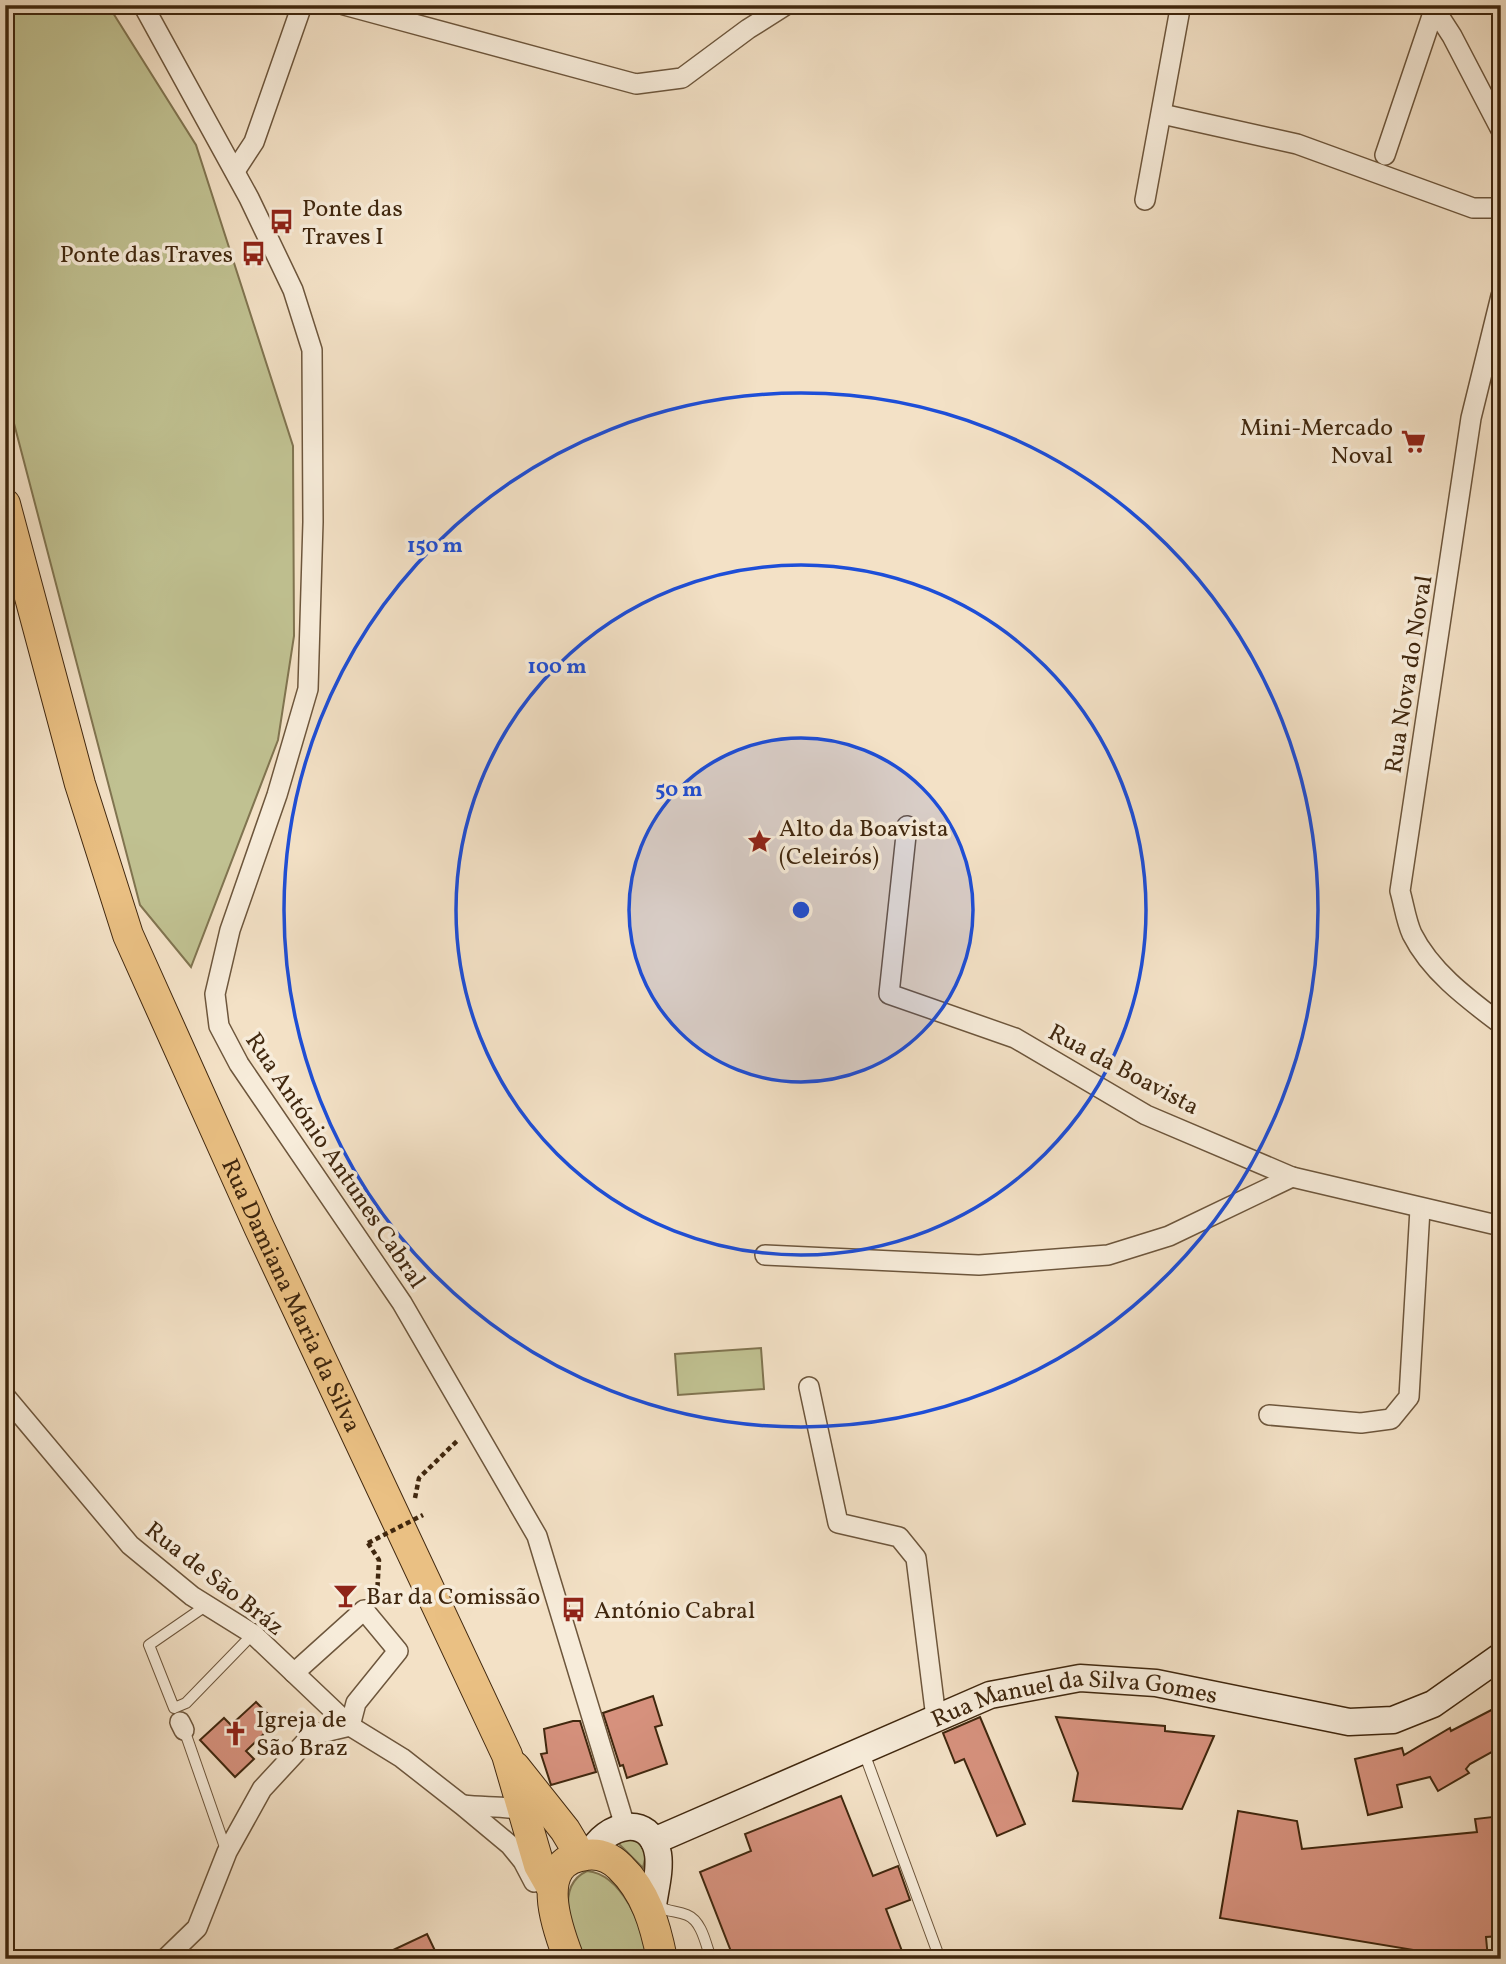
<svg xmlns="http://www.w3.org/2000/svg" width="1506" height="1964" font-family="Vollkorn,serif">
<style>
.green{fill:#c0c191;stroke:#807450;stroke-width:2}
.building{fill:#d6917d;stroke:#40270e;stroke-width:2}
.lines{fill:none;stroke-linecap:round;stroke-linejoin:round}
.lane-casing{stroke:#6d563c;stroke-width:12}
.street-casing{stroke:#6d563c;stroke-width:22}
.secondary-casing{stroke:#40270e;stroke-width:29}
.primary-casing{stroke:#40270e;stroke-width:32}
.path{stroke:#40270e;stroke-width:4.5;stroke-dasharray:5 3.5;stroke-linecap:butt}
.lane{stroke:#f7ecda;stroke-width:10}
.street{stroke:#f7ecda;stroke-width:19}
.secondary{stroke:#f7ecda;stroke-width:26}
.primary{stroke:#eac083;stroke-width:30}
.path-bridge{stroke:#40270e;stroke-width:4.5;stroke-dasharray:5 3.5;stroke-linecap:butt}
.ring{fill:none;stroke:#1d4ed8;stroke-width:3.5}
.labels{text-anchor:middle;stroke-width:7;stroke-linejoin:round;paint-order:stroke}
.poi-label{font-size:24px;fill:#40270e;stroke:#f7ecda;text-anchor:start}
.street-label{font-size:24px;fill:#40270e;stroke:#f7ecda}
.centre{fill:#1d4ed8;stroke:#f7ecda;stroke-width:3.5}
.ring-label{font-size:21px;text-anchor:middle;font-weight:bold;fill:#1d4ed8;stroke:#f7ecda;stroke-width:7;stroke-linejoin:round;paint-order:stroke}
</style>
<rect width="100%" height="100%" fill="#f3e1c6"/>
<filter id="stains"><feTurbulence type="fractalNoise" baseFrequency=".00286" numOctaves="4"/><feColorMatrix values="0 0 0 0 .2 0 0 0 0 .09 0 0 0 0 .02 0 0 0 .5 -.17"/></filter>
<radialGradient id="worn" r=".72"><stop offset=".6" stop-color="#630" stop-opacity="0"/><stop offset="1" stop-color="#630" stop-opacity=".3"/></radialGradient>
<g class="green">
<path d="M5 5H108L196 145 293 446 294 636 278 740 191 967 140 905 5 389Z"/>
<path d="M761 1348 764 1389 678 1395 675 1354Z"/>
<path d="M625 1838 640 1842 646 1854 643 1868 619 1844Z"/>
<path d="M587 1871C622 1874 644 1928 647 1959H585C573 1932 553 1887 587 1871Z"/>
</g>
<g class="building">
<path d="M653 1696 662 1725 655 1727 667 1764 627 1778 623 1765 620 1766 603 1713Z"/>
<path d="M256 1702 276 1722 246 1751 254 1759 235 1777 200 1740 224 1718 231 1725Z"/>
<path d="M1501 1705V1747L1470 1764 1466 1769 1469 1773 1438 1791 1430 1777 1397 1785 1402 1807 1368 1815 1355 1759 1402 1748 1404 1755 1450 1728 1451 1731Z"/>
<path d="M980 1717 1025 1824 997 1836 964 1759 955 1763 943 1733Z"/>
<path d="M1056 1717 1165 1726V1731L1214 1736 1182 1809 1073 1801 1078 1773Z"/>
<path d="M573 1721H580L596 1772 551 1785 541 1754 547 1753 544 1729Z"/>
<path d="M841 1796 873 1876 898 1866 910 1900 886 1909 905 1959H734L700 1872 751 1851 745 1834Z"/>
<path d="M1238 1811 1297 1821 1302 1849 1477 1832 1475 1819 1501 1816V1936L1486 1937 1488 1959H1414V1950L1220 1918Z"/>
<path d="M427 1934 439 1959H374Z"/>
</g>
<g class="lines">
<defs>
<g id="lane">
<path d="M207 1605 149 1645 174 1708 186 1703 253 1634"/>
<path d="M187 1738 226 1850"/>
<path d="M863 1750 940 1959"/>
<path d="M656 1903C666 1913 675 1910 687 1915 702 1921 706 1945 711 1959"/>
<path d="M1082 1957 1085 1959"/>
</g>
<g id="street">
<path d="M143 5 249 198 293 290 312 350 313 522 308 689 277 795 230 930 215 994 219 1026 239 1064 402 1303 537 1536 625 1826"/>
<path d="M344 5 636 84 682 78 748 29 786 5"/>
<path d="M1432 5 1452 36 1501 130"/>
<path d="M1162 114 1297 144 1473 208H1501"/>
<path d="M1385 155 1434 10"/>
<path d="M235 171 254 142 302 5"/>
<path d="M1145 200 1180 9"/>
<path d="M1501 296 1471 418 1400 891C1404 905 1406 921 1412 934 1431 972 1468 999 1501 1024"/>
<path d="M907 826 889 994 1015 1038 1146 1115 1292 1177 1501 1226"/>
<path d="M765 1255 979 1265 1108 1255 1169 1236 1292 1177"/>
<path d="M809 1387 838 1523 899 1537 916 1558 936 1718"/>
<path d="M5 1396 130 1545 192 1596 253 1634 350 1726 402 1758 462 1805 510 1845 523 1861 534 1882"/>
<path d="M1269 1415 1361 1423 1391 1419 1409 1397 1420 1209"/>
<path d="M294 1673 364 1610 398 1651 356 1703 350 1726"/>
<path d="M180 1722 184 1730"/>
<path d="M463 1805C485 1808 510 1805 530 1812"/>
<path d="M165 1959 197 1928 227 1852 262 1789 312 1735 350 1726"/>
</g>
<g id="secondary">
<path id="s1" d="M654 1841 990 1695 1080 1678 1156 1683 1349 1722 1393 1720 1433 1704 1501 1656"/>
<path d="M591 1854C604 1824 651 1812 658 1854 661 1873 653 1896 652 1915"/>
</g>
<g id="primary">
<path id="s2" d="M5 504 80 784 128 935 260 1229 507 1755 539 1865 552 1888"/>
<path d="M515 1767 565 1830 580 1855"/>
<path d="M569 1959C557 1928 532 1861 586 1855 599 1853 610 1857 620 1867 646 1892 655 1924 662 1959"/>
</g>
</defs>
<use href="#lane" class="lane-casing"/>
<use href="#street" class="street-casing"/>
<use href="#secondary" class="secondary-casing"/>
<use href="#primary" class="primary-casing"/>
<g class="path">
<path d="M415 1498 419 1478 458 1440"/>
<path d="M368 1543 379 1560 377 1595"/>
</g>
<use href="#lane" class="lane"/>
<use href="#street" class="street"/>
<use href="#secondary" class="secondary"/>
<use href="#primary" class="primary"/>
<path class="path-bridge" d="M368 1543 423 1515"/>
</g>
<circle cx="801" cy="910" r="172" fill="#1d4ed8" fill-opacity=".12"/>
<g class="ring">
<circle cx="801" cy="910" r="172"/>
<circle cx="801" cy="910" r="345"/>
<circle cx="801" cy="910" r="517"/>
</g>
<defs>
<symbol id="bus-bare" viewBox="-9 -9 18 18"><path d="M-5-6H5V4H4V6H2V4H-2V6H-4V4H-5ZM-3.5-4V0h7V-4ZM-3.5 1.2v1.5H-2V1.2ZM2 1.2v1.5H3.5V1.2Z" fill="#8f2418" stroke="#f7ecda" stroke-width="2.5" paint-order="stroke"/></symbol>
<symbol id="supermarket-bare" viewBox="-9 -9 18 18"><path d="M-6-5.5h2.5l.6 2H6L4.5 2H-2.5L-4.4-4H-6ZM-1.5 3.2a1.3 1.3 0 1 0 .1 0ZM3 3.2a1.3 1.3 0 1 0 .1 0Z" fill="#8f2418" stroke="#f7ecda" stroke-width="2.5" paint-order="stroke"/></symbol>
<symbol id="sight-bare" viewBox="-9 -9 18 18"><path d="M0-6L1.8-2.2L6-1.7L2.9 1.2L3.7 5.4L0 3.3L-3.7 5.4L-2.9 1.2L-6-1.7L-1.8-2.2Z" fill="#8f2418" stroke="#f7ecda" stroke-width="2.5" paint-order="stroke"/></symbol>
<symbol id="bar-bare" viewBox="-9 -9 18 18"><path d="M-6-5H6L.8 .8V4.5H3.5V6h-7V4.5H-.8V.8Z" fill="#8f2418" stroke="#f7ecda" stroke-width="2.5" paint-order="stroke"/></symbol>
<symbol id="church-bare" viewBox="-9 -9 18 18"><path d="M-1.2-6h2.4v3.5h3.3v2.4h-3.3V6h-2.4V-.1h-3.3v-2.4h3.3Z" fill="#8f2418" stroke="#f7ecda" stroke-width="2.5" paint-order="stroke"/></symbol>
</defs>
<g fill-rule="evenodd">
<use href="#bus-bare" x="264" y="204" width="35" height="35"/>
<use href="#bus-bare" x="236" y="236" width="35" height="35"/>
<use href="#supermarket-bare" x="1396" y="424" width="35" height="35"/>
<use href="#sight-bare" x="742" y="824" width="35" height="35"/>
<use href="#bar-bare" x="328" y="1578" width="35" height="35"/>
<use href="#bus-bare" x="556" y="1592" width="35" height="35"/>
<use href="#church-bare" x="218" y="1716" width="35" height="35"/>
</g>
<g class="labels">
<g class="poi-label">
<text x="302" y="216">Ponte das<tspan x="302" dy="28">Traves I</tspan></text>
<text x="233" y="262" text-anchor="end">Ponte das Traves</text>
<text x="1393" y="435" text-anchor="end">Mini-Mercado<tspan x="1393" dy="28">Noval</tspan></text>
<text x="779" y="836">Alto da Boavista<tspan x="779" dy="28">(Celeirós)</tspan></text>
<text x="366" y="1604">Bar da Comissão</text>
<text x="594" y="1618">António Cabral</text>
<text x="256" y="1727">Igreja de<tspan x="256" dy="28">São Braz</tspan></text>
</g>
<g class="street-label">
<text transform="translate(1408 674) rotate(-81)" y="8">Rua Nova do Noval</text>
<text transform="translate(1124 1069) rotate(28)" y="8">Rua da Boavista</text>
<text transform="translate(336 1160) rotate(56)" y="8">Rua António Antunes Cabral</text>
<text dy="8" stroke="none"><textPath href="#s2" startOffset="844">Rua Damiana Maria da Silva</textPath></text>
<text transform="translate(215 1578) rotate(38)" y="8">Rua de São Bráz</text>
<text dy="8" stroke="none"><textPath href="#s1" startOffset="450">Rua Manuel da Silva Gomes</textPath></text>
</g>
</g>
<circle cx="801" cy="910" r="10" class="centre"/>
<g class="ring-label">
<text x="435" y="552">150 m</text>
<text x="557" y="673">100 m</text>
<text x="679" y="796">50 m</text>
</g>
<rect width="1506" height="1964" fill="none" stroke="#f3e1c6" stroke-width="28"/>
<rect x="7" y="7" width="1492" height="1950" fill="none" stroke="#40270e" stroke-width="3.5"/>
<rect x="14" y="14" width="1478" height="1936" fill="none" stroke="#40270e" stroke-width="2"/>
<rect width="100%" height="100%" filter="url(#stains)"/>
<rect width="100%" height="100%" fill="url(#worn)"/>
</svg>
